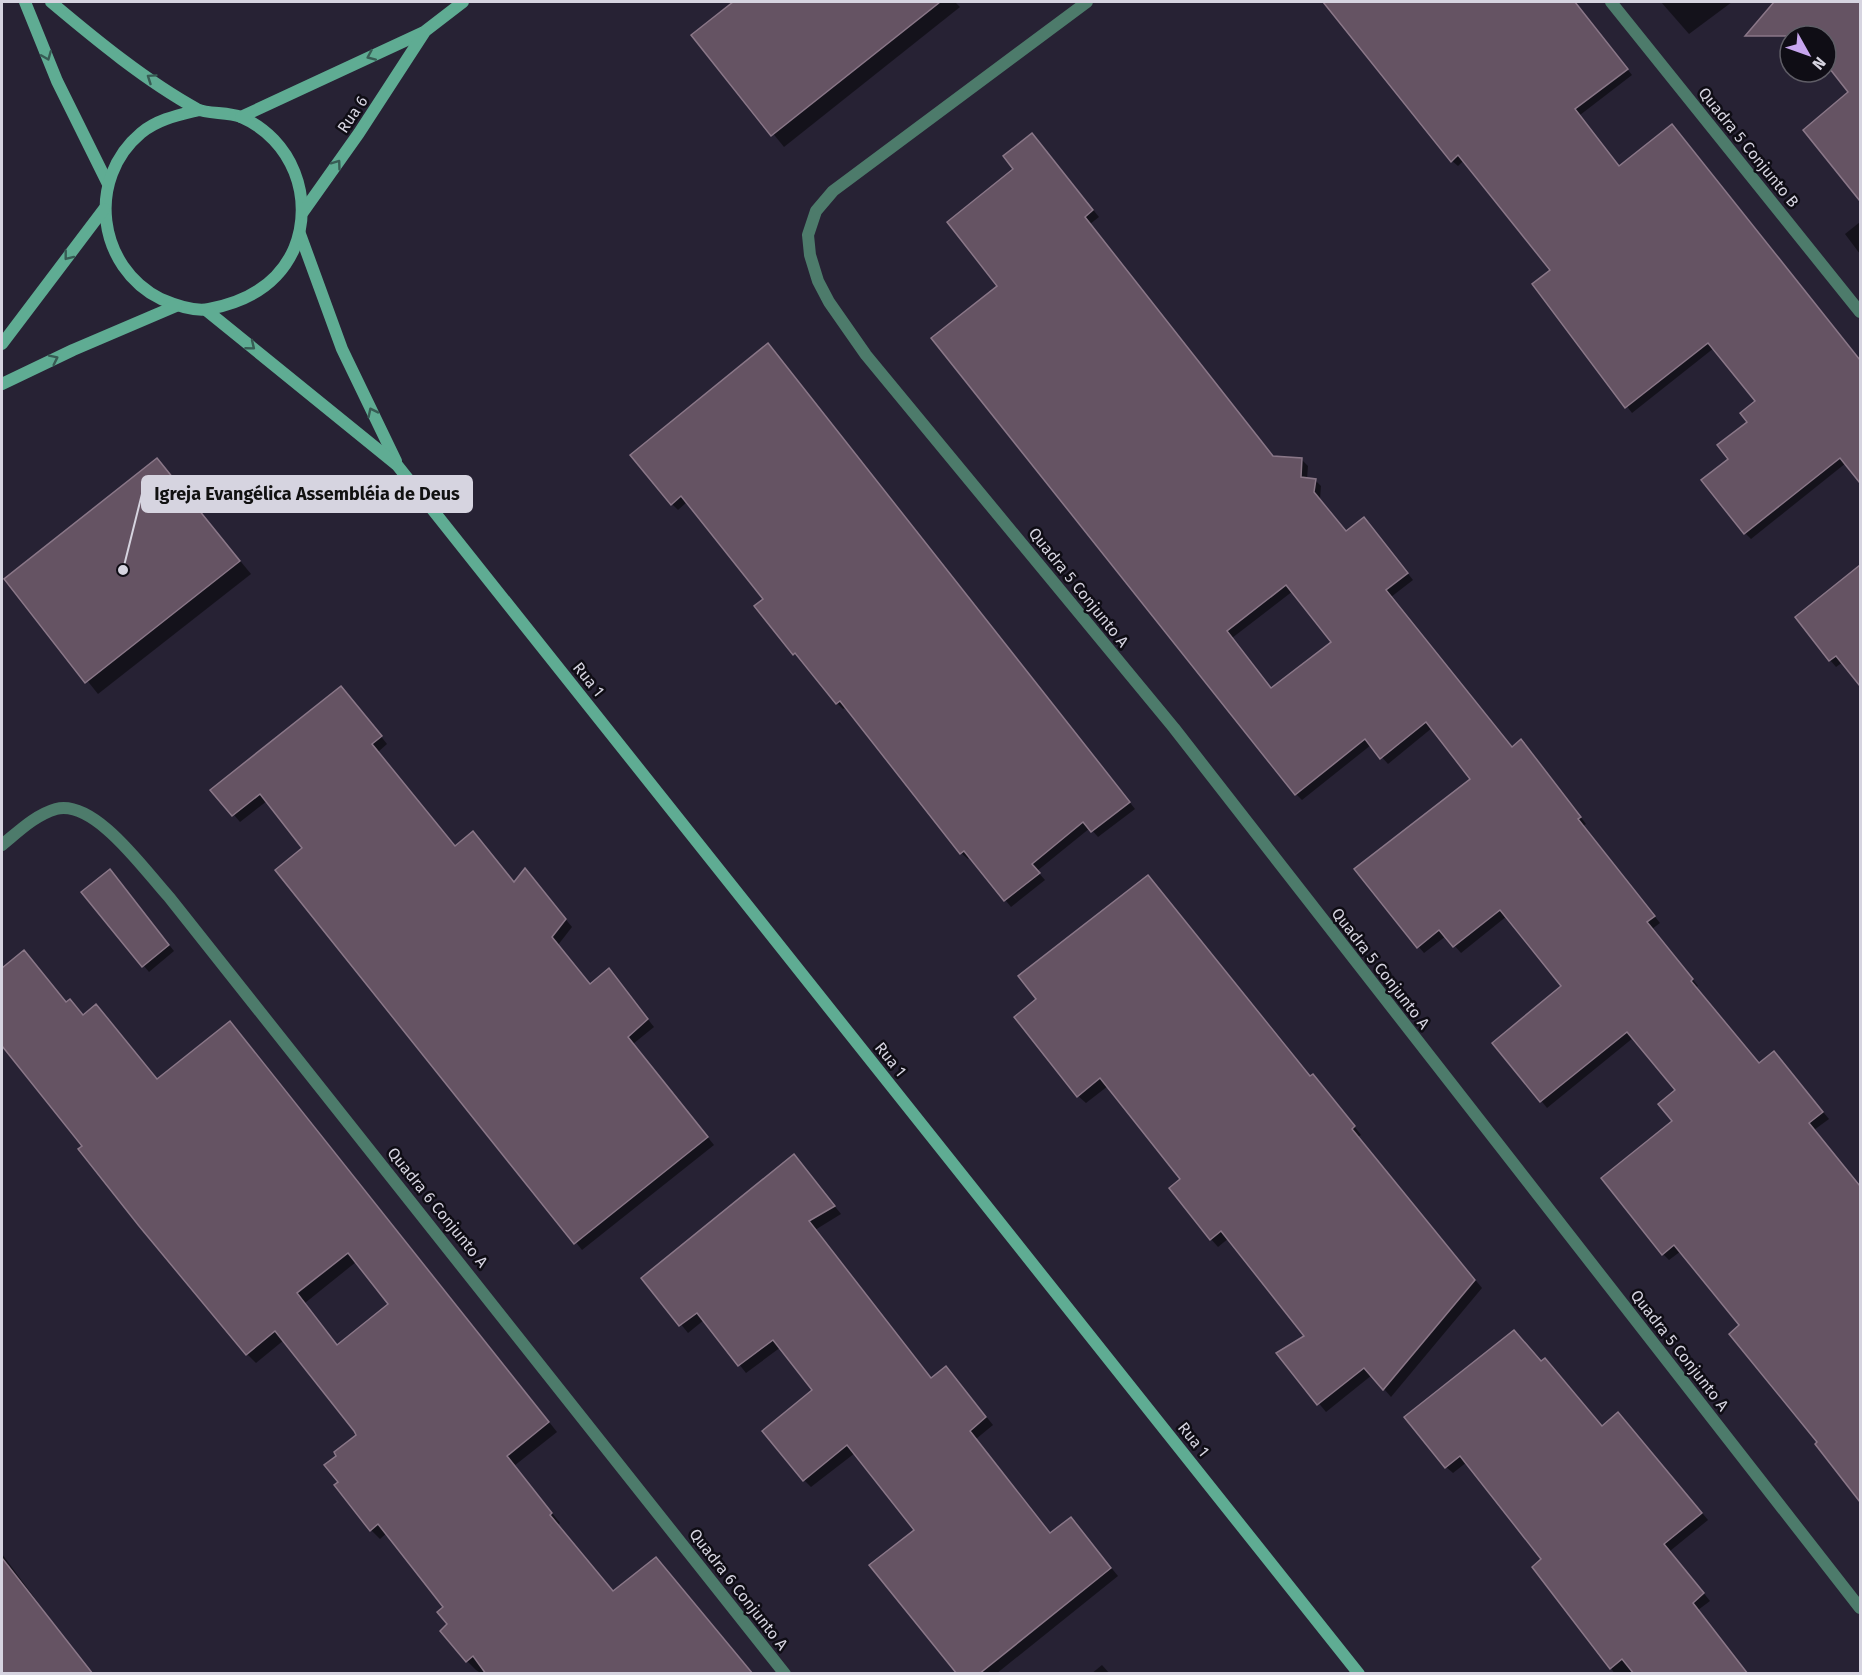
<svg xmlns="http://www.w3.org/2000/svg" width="1862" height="1675" font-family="'Fira Sans',sans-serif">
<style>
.shadow{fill:#0007;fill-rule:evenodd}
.building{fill:#655363;stroke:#8a7788;stroke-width:1.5;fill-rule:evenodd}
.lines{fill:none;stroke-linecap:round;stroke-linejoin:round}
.street{stroke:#4d7b6b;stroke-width:12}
.secondary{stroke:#5fac93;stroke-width:12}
.oneway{stroke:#375c54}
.labels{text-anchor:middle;stroke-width:5;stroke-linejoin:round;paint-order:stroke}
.street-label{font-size:16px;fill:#d6d4e0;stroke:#0f0d15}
.leader{fill:none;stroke:#d6d4e0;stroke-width:2}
.callout-dot{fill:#d6d4e0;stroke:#0f0d15;stroke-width:2}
.callout{fill:#d6d4e0;stroke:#d6d4e0;stroke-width:2}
.callout-label{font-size:18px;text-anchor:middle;font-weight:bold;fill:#111}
</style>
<rect width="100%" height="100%" fill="#272234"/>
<g class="shadow">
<path d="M735 2H955L960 7 784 147 693 35Z"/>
<path d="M1325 2H1573L1632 75 1580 115 1619 167 1677 131 1860 360V479L1846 463 1751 539 1745 533 1730 459 1757 401 1714 348 1632 413 1535 284 1552 270 1464 160 1458 166 1452 161Z"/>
<path d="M1661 2H1732L1689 34Z"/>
<path d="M1780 2H1860V201L1805 130 1850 93 1826 61V36H1806Z"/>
<path d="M1032 135 1099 217 1090 224 1274 457 1302 460 1308 466 1307 479 1315 480 1321 486 1320 499 1347 533 1370 525 1413 580 1391 597 1513 748 1527 747 1586 824 1583 826 1660 923 1652 929 1698 986 1696 988 1759 1064 1774 1053 1829 1119 1814 1130 1860 1187V1502L1817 1444 1820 1442 1741 1326 1681 1251 1669 1260 1663 1254 1677 1090 1633 1038 1547 1108 1495 1043 1563 987 1507 916 1461 953 1446 936 1424 953 1418 946 1472 779 1432 728 1388 764 1371 745 1302 800 1296 794 999 286 1015 169ZM1293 591 1333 642 1272 689 1232 638Z"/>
<path d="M1860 222V254L1845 234Z"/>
<path d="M774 352 1135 809 1098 837 1090 828 1037 871 1045 880 1011 907 970 857 968 859 961 853 847 707 843 709 837 703 802 659 794 654 765 599 687 502 678 510 672 504Z"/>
<path d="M157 460 251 574 98 694 6 580Z"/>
<path d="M1860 567V683L1843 662 1836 667 1830 660 1797 618Z"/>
<path d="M348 695 387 744 378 752 455 848 514 883 525 870 572 927 558 945 591 985 615 977 654 1027 633 1044 714 1145 582 1250 278 870 304 848 267 801 240 822 213 790Z"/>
<path d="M115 877 174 951 149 972 83 892Z"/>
<path d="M1148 877 1311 1077 1313 1076 1321 1084 1361 1135 1358 1137 1482 1288 1391 1397 1372 1375 1326 1412 1278 1354 1307 1337 1229 1238 1218 1247 1211 1239 1182 1180 1108 1086 1086 1103 1078 1096 1039 999Z"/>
<path d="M24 952 67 1003 70 1001 84 1016 96 1006 158 1080 239 1032 557 1432 514 1466 560 1523 558 1525 614 1593 665 1568 750 1670 746 1674H482L476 1670 467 1661 449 1625 445 1607 387 1533 380 1539 371 1530 340 1482 338 1456 358 1435 284 1340 256 1363 247 1354 2 1042V970ZM356 1262 390 1304 338 1346 305 1303Z"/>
<path d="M794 1156 841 1214 815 1230 932 1379 953 1375 993 1425 976 1439 1051 1534 1071 1519 1118 1576 996 1674H958L916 1531 855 1453 811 1487 804 1480 815 1390 781 1347 746 1373 704 1320 688 1333 643 1278Z"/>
<path d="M1541 1363 1602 1427 1625 1421 1708 1520 1670 1551 1710 1601 1698 1610 1748 1674H1615L1574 1616 1543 1559 1467 1462 1453 1473 1446 1467Z"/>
<path d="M2 1554 91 1674H2Z"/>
<path d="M1102 1665 1110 1674H1091Z"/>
</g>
<g class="building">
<path d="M733 2H940L771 136 691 35Z"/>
<path d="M1323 2H1575L1628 69 1575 109 1619 166 1672 124 1860 360V483L1840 458 1744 534 1701 480 1728 459 1717 445 1747 422 1740 413 1755 401 1708 343 1625 408 1532 284 1550 270 1458 155 1451 162Z"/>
<path d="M1774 2H1860V201L1803 130 1848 92 1826 64V36H1745Z"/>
<path d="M1032 133 1093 210 1085 217 1273 456 1302 458 1301 477 1316 479 1314 492 1346 531 1364 517 1408 573 1386 590 1512 747 1521 739 1581 817 1578 819 1655 916 1647 922 1693 979 1691 981 1759 1063 1774 1051 1823 1112 1809 1123 1860 1186V1502L1815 1444 1817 1442 1729 1334 1739 1325 1674 1245 1662 1255 1601 1178 1672 1121 1658 1104 1675 1090 1627 1032 1540 1102 1492 1043 1561 986 1500 910 1453 947 1439 930 1417 948 1354 869 1470 779 1426 722 1380 759 1365 739 1295 795 931 338 997 286 947 222 1013 169 1003 156ZM1286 585 1331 642 1271 688 1227 631Z"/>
<path d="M768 343 1130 802 1091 832 1083 822 1032 864 1040 873 1004 901 964 851 960 854 840 701 836 704 795 653 793 655 754 606 763 599 681 496 671 505 630 455Z"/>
<path d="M157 458 240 561 85 683 4 579Z"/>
<path d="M1860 565V686L1836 656 1829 661 1795 617Z"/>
<path d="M341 686 382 736 372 744 455 846 473 831 514 882 525 868 566 919 552 937 590 984 609 968 648 1019 628 1037 708 1137 574 1244 275 870 302 848 260 794 232 816 210 790Z"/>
<path d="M110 869 169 945 142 967 81 892Z"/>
<path d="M1148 875 1310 1076 1313 1074 1355 1126 1352 1129 1475 1280 1383 1390 1364 1368 1317 1405 1276 1353 1304 1336 1221 1231 1210 1240 1169 1188 1180 1179 1100 1078 1077 1097 1014 1017 1036 999 1018 976Z"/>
<path d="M24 950 66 1002 70 999 83 1015 96 1004 157 1079 230 1021 549 1422 507 1456 552 1513 550 1515 613 1591 656 1557 753 1674H486L473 1656 466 1662 440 1631 447 1624 437 1612 443 1607 378 1524 370 1531 334 1485 338 1482 324 1465 336 1456 334 1452 356 1435 354 1431 275 1331 246 1355 139 1226 78 1149 82 1146 2 1046V968ZM348 1253 388 1304 337 1345 297 1293Z"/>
<path d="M794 1154 835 1206 809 1221 931 1378 946 1366 986 1417 970 1431 1050 1533 1071 1517 1111 1568 979 1674H957L869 1565 914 1530 847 1445 803 1481 762 1431 812 1390 773 1340 738 1366 697 1313 679 1326 641 1278Z"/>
<path d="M1514 1330 1541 1361 1545 1358 1602 1426 1618 1412 1702 1513 1664 1544 1704 1593 1693 1603 1748 1674H1634L1622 1659 1610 1669 1532 1567 1541 1559 1460 1456 1445 1468 1404 1417Z"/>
<path d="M2 1558 93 1674H2Z"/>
</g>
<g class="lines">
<g class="street">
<path d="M1087 2 833 191 816 211 808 235 810 255 818 281 829 302 866 355 1174 728 1860 1608"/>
<path d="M1611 2 1860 312"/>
<path d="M2 845C18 832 35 815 56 809 95 799 145 871 169 897L785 1674"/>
</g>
<g class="secondary">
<path d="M25 2 57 81 108 184"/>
<path d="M51 2C95 39 146 81 197 109 207 114 228 112 241 117 292 139 315 198 294 249 278 285 246 302 209 309 194 312 175 305 161 299 97 267 86 179 141 133 158 119 179 115 199 110"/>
<path d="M241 117 424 32 463 2"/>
<path d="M303 212 359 133 424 33"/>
<path d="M300 234 342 349 396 461"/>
<path d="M206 310 397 465 1359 1674"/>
<path d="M2 344 104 209"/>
<path d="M2 384 73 350 176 306"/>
</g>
</g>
<defs><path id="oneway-chevron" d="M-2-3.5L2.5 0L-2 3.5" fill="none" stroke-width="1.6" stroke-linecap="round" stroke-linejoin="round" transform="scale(1.5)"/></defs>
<g class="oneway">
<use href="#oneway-chevron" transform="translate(47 56) rotate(68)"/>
<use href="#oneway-chevron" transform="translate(371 56) rotate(156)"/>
<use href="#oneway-chevron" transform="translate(151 78) rotate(-146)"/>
<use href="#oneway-chevron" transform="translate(337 164) rotate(-54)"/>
<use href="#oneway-chevron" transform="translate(68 256) rotate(128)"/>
<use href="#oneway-chevron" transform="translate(251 346) rotate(39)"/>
<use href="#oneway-chevron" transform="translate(54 359) rotate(-26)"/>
<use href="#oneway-chevron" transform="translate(372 412) rotate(-116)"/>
</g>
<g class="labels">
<g class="street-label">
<text transform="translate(352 114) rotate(-56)" y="6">Rua 6</text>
<text transform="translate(1749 147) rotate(51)" y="6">Quadra 5 Conjunto B</text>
<text transform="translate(1079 587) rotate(51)" y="6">Quadra 5 Conjunto A</text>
<text transform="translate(589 679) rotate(51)" y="6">Rua 1</text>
<text transform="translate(1381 968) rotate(52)" y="6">Quadra 5 Conjunto A</text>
<text transform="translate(891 1059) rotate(51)" y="6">Rua 1</text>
<text transform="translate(438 1207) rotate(51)" y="6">Quadra 6 Conjunto A</text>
<text transform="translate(1680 1350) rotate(52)" y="6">Quadra 5 Conjunto A</text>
<text transform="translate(1194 1439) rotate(51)" y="6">Rua 1</text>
<text transform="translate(739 1589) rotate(52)" y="6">Quadra 6 Conjunto A</text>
</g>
</g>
<path class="leader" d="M123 570L142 494"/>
<circle class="callout-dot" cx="123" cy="570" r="6"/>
<rect class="callout" x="142" y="476" width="330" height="36" rx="6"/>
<g class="callout-label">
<text x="307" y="500">Igreja Evangélica Assembléia de Deus</text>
</g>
<rect width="1862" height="1675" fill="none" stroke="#d6d4e0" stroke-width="6"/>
<g transform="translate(1808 54) rotate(130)"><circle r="28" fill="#0f0d15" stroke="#5f5d66" stroke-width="1.5"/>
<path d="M0-4.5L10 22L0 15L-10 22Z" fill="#c7a6ef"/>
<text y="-9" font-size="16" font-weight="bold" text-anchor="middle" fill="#d6d4e0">N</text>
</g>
</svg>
